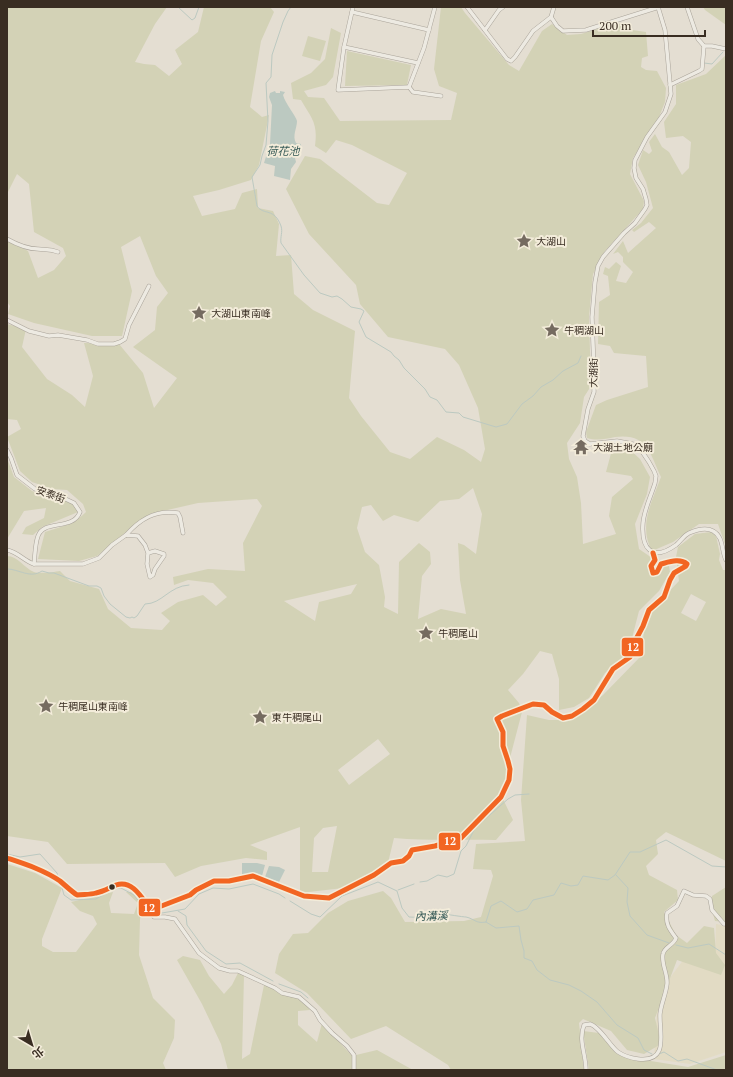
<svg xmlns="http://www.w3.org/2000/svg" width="733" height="1077" font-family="'PT Serif','Noto Sans TC',serif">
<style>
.farmland{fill:#e2dbc4}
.green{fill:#d3d2b6;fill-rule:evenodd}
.water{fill:#bcc9c1}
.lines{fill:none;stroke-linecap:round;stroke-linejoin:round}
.stream{stroke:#bcc9c1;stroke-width:1}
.street-casing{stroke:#aaa49a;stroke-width:4.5}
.street{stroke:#edeae2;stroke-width:3.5}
.bus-1-casing{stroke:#f3ecda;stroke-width:8}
.bus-1{stroke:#f26522;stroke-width:5}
.bus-dot{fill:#392d22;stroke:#f3ecda;stroke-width:1.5}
.labels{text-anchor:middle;stroke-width:4;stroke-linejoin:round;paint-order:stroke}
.poi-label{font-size:10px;fill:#392d22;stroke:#f3ecda;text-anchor:start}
.street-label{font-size:10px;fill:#392d22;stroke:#f3ecda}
.water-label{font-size:11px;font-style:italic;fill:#335754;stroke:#f3ecda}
.line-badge{stroke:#f3ecda;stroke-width:1.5}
.badge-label{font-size:11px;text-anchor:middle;font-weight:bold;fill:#fff}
</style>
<rect width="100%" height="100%" fill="#e4ded2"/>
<path class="farmland" d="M716 924 726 926V1052L690 1064 654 1059 658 994 687 955 715 960Z"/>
<g class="green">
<path d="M7 7H167L155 24 135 62 144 64 155 65 169 76 182 64 175 50 198 32 204 7H270L274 12 261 41 250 107 262 117 269 115 259 165 251 180 219 190 193 196 202 216 235 209 242 193 257 189 258 208 273 211 279 224 276 256 291 255 294 294 313 310 355 331 349 398 361 416 390 452 410 459 437 437 464 450 481 462 485 449 478 408 459 365 445 349 388 337 360 304 356 285 309 234 286 189 305 156 320 159 377 203 389 205 407 173 352 145 336 140 326 153 315 146C318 123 312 119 301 100L293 99 291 83 311 73 325 59 331 28 341 33 333 77 326 85 304 91 308 97 324 98 340 121 451 120 457 93 439 86 434 69 441 7H461L465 13 509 65 519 71 542 31 552 24 567 35 581 34 611 25 626 23 632 30 646 32 648 56 642 58 641 67 646 70 657 71 666 88 665 102 659 117 633 158 630 174 644 201 643 209 605 251 593 274 589 317 591 386 584 397 580 423 567 443 569 459 577 477 581 503 583 544 616 534 609 516 612 497 633 479 631 476 606 472 613 446 628 448 640 459 650 477 647 494 635 524 639 549 655 560H668L670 572 659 591 639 611 631 642 622 658 605 673 589 698 574 707 559 710V679L552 654 540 651 523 674 508 690 519 703 522 712 511 754 503 799 513 820 496 840C462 839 429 841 394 838L387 867 352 887 300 893V827L250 845 267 852V860L246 858 201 866 175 877 165 863 67 864 48 842 7 836V556C18 556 24 568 34 572 40 574 54 572 60 571L70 581 99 589 108 609 131 628 162 630 170 621 161 613 178 602 203 595 216 606 227 597 213 583 188 580 174 585 173 577 208 569 245 571 243 543 262 506 257 499 198 503 150 514 97 556 79 561 38 559 45 532C60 527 75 524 86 512L83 504 67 490 52 489 32 482 20 471 7 437 21 429 17 420 7 419V324L26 329 22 347 47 379 72 395 85 407 93 376 84 343 119 344 143 373 154 408 177 378 133 347 155 330 157 307 168 293 156 276 140 236 121 247 132 291 122 336H92L34 323 8 314 10 306 7 302V240L28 251 38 278 54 270 66 256 63 248 34 232 29 184 17 174 7 194ZM473 488 482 514 476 554 464 545 458 543 460 580 466 614 441 609 418 619 422 576 431 564 430 552 419 543 399 562 398 614 384 607 385 597 379 565 365 552 357 528 362 507 371 505 383 521 394 515 418 522 440 501 459 499ZM357 584 351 594 319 602 315 621 284 601ZM378 739 390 754 349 785 338 770ZM337 826 328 872H312L314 838 323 828Z"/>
<path d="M703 7H726V25L705 10Z"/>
<path d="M308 36 326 41 320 61 302 56Z"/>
<path d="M347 51 411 65 407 85 345 86Z"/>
<path d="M726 55V547L718 524H699L673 542 652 551C638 525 652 502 661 477 650 453 647 433 615 437 605 439 597 441 587 438L586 432 596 405 607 400 648 387 646 356 614 353 610 346 598 344 599 302 610 295 608 276 603 274 605 267 609 269 616 262 621 266 616 281 626 283 633 272 623 262V257L618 252 613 254 623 241 628 253 656 228 649 222 634 232 632 230 641 223 653 208 646 182 638 165 643 150 649 154 652 151 649 142 655 134 662 147 669 152 682 175 689 168 691 142 683 136 666 138 664 122 676 104V85L706 74Z"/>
<path d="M7 458 14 477 32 491 51 497H63L77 506 78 512 42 527 33 535 22 534 26 527 44 518 46 508 24 511 7 539Z"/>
<path d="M711 532 716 536 720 554 719 560 723 570H726V861L666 832 656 840 658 854 646 866 649 875 677 890 678 900 664 912 676 935 687 943 704 926 714 928 716 953 725 965 721 975 677 960 655 1018 661 1044 644 1054 627 1050 611 1031 583 1019 579 1023 584 1070H451L448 1065 386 1026 351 1039 307 993 275 973 279 954 293 934 308 933 328 913 348 901 383 891 391 898 405 922 464 921 481 917 493 876 491 870 473 869 476 844 525 841 521 800 527 715 549 720H569L603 695 641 656 645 622 657 604 679 581 676 557 678 547 695 534ZM691 594 706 602 696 621 681 613Z"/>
<path d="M7 864 35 873 62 888 42 939V946L53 952H76L97 924 93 916 80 911 71 902 113 892 109 903 111 913 134 914 138 903 126 892H131L144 905 140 919 139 955 153 998 175 1020 174 1038 163 1063 166 1070H7Z"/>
<path d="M726 887V922L715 921 712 910V896Z"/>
<path d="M183 956 200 960 209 976 224 994 232 985 238 973 244 975 242 1059 250 1054 264 985 302 1000 310 1010 298 1011V1025L317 1042 322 1023 352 1056 377 1050 413 1070H228L221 1044 202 1004 177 960Z"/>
<path d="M583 1031 599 1033 626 1057 688 1067 726 1055V1070H589Z"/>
</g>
<g class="water">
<path d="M275 91 276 93H280V91L285 92 283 95C285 103 296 116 297 121 297 128 292 136 296 143L301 144 295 158 296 162 291 169 290 180 274 176 275 166 264 163 270 144 272 105 269 97 270 93Z"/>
<path d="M242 863H257L265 865 262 876 256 873 242 875Z"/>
<path d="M269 866 279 867 285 870 279 882 265 877Z"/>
</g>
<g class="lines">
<g class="stream">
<path d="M178 7 192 20 195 18 199 7"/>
<path d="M291 7 288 11 283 22 272 55 271 77 266 83 268 121 266 145 262 156 260 165 252 177 257 206C264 216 274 207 281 226 283 232 280 237 281 243L304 275 320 293 332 297 337 296 342 299 351 307 361 309 364 311 359 322 366 337 391 352 394 356 399 360 404 368 425 389 430 397 437 400 446 412 459 413 463 417 496 427 507 424 522 404 533 396 541 387 553 380 563 371 578 363 581 356"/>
<path d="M704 63 712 64 723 52"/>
<path d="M7 569C19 569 30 579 42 571L49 573H54L89 586H97L101 588 104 596 110 604 126 617 130 618 132 617 134 618 137 616 145 604C162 604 169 586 189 585"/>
<path d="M7 854 20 857 40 854 57 873 59 879"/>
<path d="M616 875 628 888 627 902 630 916 647 935 669 943"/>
<path d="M420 882 427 881 438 875 447 877 454 874 461 851 466 846 475 828 508 799 515 795 529 794"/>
<path d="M61 884 64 895 71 900 96 899 113 889 121 888 134 895 146 911 148 912"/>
<path d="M398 890 414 884"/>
<path d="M290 901 311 914 320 917 342 896 378 882 397 891 402 908 409 917C421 918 432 915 444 914 445 914 463 917 466 917 475 919 476 924 486 922L491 906 501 901 517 912 527 909 533 900 554 895 561 883 571 886 578 885 583 876 608 880 615 875 630 852H640L666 840 712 866 726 867"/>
<path d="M178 911 186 916 187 925 206 951 226 964 240 963 273 981"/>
<path d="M155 912 162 913 185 909 199 894 213 888 229 889 253 884 279 894 285 898"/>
<path d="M486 922 496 928 519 926 521 940 524 951V958L532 961 537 970 550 980 569 985 581 991 597 1002 617 1025 638 1038 644 1050 652 1054"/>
<path d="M676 945 688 948 709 944 726 955"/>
<path d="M279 984 301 992 308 998"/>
<path d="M659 1054 664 1052 678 1061 687 1059 717 1070"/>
</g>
<defs>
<g id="street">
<path d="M353 7 344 47 338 90 409 87 413 92 441 96"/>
<path d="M467 7 507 59 511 61 515 57 533 31 551 17 554 7"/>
<path d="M658 7 665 30 671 94 665 112 647 137 635 160 634 168 636 178 643 189 646 199 647 205 645 209 635 223 624 233 603 257 598 266 595 282 592 317 594 370V392L588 409 583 436 585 441 590 444 617 441 633 444 639 447 649 462 654 471 656 476 655 483C651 496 644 510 643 523 641 549 652 562 676 545 681 541 683 536 689 533 696 530 706 527 713 531 724 537 721 550 726 560"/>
<path d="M687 7 698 39 704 46H712L726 49"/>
<path d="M352 12 429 30"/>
<path d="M551 17 557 26 563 31 586 30 659 7"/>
<path d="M485 30 499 10 503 7"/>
<path d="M344 47 418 63"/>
<path d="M670 85 699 71 702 69 704 46"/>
<path d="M409 87 424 48 435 7"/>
<path d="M7 239C16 244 27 249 38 249 46 250 50 249 58 252"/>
<path d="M7 320 29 331 49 336 58 335 87 340 98 344H114L120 342 125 339 129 325 149 286"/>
<path d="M7 450 11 458 17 475 35 489 42 492 55 494 74 503 80 512C73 531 44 519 38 536 35 544 35 555 34 564"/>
<path d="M126 535C140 519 156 509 178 513L180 517 183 533"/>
<path d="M7 550C18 552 24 561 34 564H83L99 558 112 545 126 535 138 536 145 545 148 553 147 564 150 577 153 575 155 569 164 556V554L155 551 148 553"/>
<path d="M7 858C25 864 44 870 60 881 66 886 71 891 77 895 83 894 90 895 96 893 103 892 109 888 116 885 133 879 143 900 151 910L190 895 196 890 214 881H229L253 876 304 896 329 898 374 875 391 863 403 861 409 856 412 850 435 846 461 838 501 797 509 780 510 769 508 761 503 746V732L497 719 502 716 533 704 544 705 552 712 563 718 572 716 583 709 594 700 613 669 630 657 634 643 643 626 649 610 664 597 670 580 674 573 686 566 687 564C680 558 669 562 661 564L657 572 653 573 651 566 655 560 653 553"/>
<path d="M151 910 154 917H165L175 919 199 953 219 968 230 971H238L275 988 282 993 299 997 315 1011 320 1020 332 1033 347 1046 354 1055V1070"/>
<path d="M586 1070C586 1054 578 1041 584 1025 586 1025 588 1024 590 1024 600 1027 610 1046 618 1052 624 1056 631 1058 638 1059 670 1063 659 1032 660 1014 661 1004 666 994 667 984 668 974 661 964 663 954 664 947 674 945 676 938 670 930 665 924 667 913L677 906 684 891 693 895 706 896 710 899 712 910 724 924H726"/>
</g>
</defs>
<use href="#street" class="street-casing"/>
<use href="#street" class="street"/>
<defs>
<path id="bus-1" d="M7 858C25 864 44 870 60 881 66 886 71 891 77 895 83 894 90 895 96 893 103 892 109 888 116 885 133 879 143 900 151 910L190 895 196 890 214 881H229L253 876 304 896 329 898 374 875 391 863 403 861 409 856 412 850 435 846 461 838 501 797 509 780 510 769 508 761 503 746V732L497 719 502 716 533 704 544 705 552 712 563 718 572 716 583 709 594 700 613 669 630 657 634 643 643 626 649 610 664 597 670 580 674 573 686 566 687 564C680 558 669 562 661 564L657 572 653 573 651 566 655 560 653 553"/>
</defs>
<use href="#bus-1" class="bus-1-casing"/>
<use href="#bus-1" class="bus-1"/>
</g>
<defs>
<symbol id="sight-bare" viewBox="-9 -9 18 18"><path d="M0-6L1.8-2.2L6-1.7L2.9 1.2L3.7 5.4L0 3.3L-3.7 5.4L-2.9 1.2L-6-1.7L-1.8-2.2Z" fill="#756b60" stroke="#f3ecda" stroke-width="2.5" paint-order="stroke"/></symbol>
<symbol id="temple-bare" viewBox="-9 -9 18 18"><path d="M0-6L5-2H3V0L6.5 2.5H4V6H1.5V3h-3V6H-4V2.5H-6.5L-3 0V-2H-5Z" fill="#756b60" stroke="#f3ecda" stroke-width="2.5" paint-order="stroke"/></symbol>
</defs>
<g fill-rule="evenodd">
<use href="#sight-bare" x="513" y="230" width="22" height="22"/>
<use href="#sight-bare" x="188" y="302" width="22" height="22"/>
<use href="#sight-bare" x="541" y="319" width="22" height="22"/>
<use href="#temple-bare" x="570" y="436" width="22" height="22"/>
<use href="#sight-bare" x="415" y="622" width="22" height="22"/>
<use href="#sight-bare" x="35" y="695" width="22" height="22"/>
<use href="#sight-bare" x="249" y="706" width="22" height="22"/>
</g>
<circle class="bus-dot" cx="112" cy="887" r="3.5"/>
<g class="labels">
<g class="poi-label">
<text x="536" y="245">大湖山</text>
<text x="211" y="317">大湖山東南峰</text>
<text x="564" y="334">牛稠湖山</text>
<text x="593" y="451">大湖土地公廟</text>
<text x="438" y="637">牛稠尾山</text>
<text x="58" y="710">牛稠尾山東南峰</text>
<text x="272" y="721">東牛稠尾山</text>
</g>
<g class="street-label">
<text transform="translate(593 373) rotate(-90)" y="4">大湖街</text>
<text transform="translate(51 494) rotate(20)" y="4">安泰街</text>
</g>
<g class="water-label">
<text x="283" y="155">荷花池</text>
<text transform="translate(431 916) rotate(-2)" y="4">內溝溪</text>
</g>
</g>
<g class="line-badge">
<rect x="621" y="637" width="23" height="20" rx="4" fill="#f26522"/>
<rect x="438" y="832" width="23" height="19" rx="4" fill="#f26522"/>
<rect x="138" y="898" width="23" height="19" rx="4" fill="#f26522"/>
</g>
<g class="badge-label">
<text x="633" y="651">12</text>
<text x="450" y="845">12</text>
<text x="149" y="912">12</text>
</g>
<rect width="733" height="1077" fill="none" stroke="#392d22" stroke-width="16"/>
<g transform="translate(32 1045) rotate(142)" stroke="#f3ecda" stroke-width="3" paint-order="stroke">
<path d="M0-3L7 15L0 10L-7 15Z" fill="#392d22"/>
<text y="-6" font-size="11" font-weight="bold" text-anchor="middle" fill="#392d22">北</text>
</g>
<path d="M593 30v6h112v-6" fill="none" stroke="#392d22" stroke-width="2"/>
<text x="599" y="30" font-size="12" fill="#392d22" stroke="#f3ecda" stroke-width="3" paint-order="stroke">200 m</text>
</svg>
